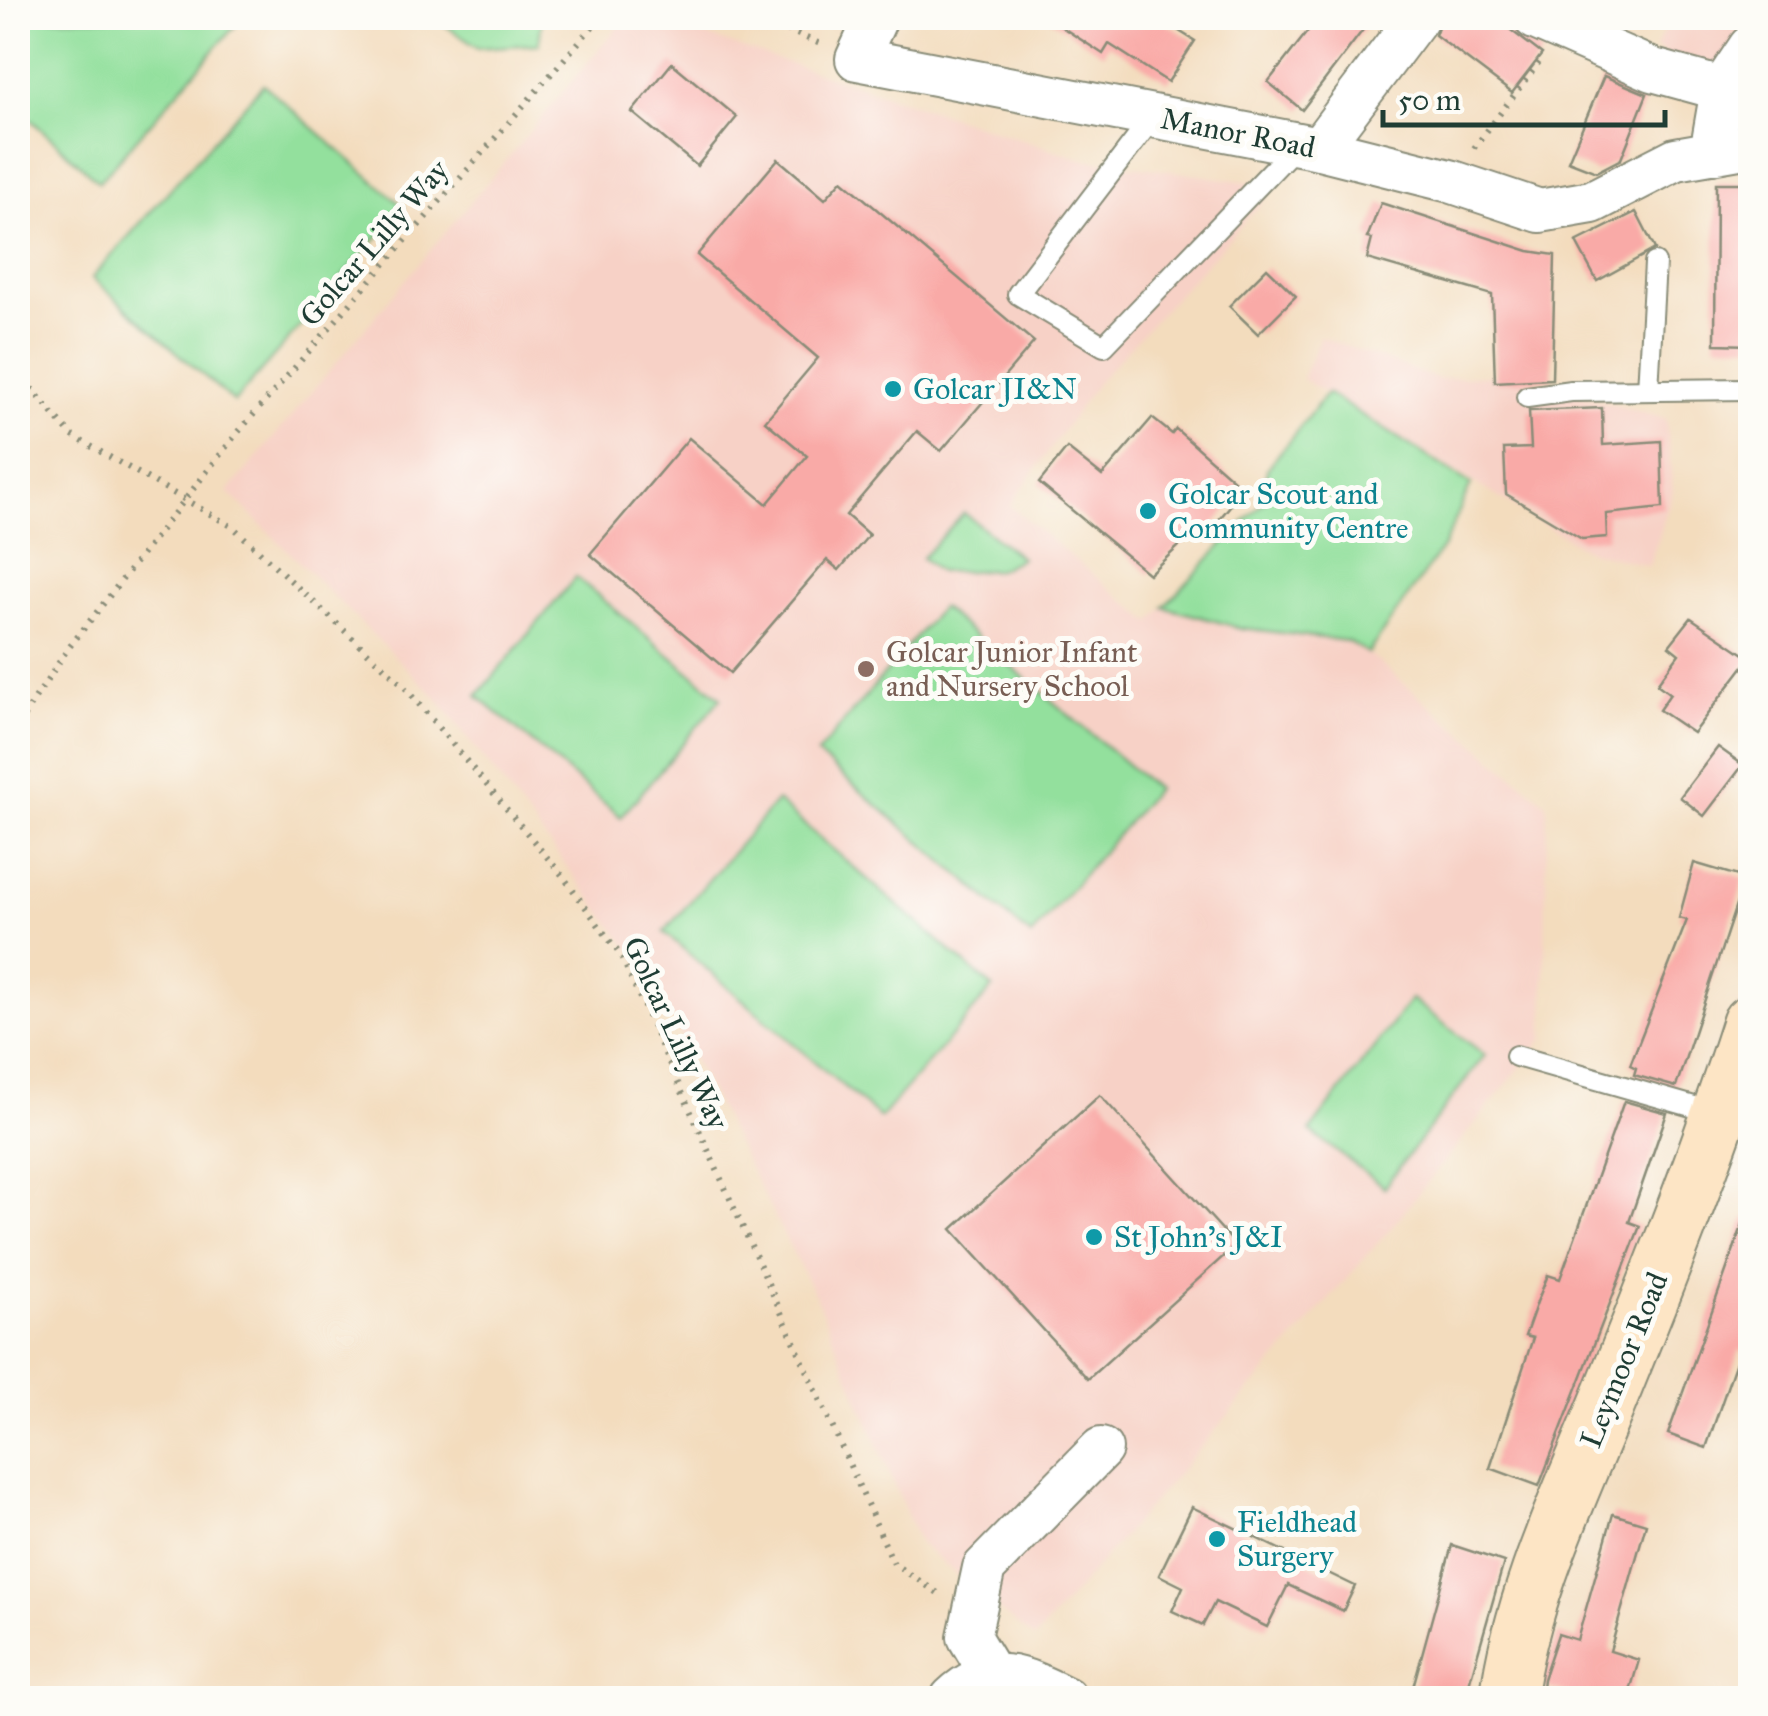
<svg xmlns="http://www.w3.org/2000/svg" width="1768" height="1716" font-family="'IM FELL Great Primer',serif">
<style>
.built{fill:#f7d1c6}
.green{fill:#93e09d;stroke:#598e68;stroke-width:2.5}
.building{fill:#f9aaa7}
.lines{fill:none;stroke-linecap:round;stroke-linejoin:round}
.lane-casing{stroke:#898c78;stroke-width:24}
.street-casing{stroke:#898c78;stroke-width:46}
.secondary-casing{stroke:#898c78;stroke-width:59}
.path{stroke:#898c78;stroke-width:6;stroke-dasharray:2.5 8;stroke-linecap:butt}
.lane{stroke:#fff;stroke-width:20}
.street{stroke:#fff;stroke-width:42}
.secondary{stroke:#fde5c5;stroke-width:55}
.culture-dot{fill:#0f9aa8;stroke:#fdfcf7;stroke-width:4}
.education-dot{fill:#8d6e63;stroke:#fdfcf7;stroke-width:4}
.labels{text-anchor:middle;stroke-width:10;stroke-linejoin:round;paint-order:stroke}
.street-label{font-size:30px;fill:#1f3d34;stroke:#fdfcf7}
.culture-label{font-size:30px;fill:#0d838f;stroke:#fdfcf7;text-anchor:start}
.education-label{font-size:30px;fill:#785e54;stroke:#fdfcf7;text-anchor:start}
</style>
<rect width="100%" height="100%" fill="#fdfcf7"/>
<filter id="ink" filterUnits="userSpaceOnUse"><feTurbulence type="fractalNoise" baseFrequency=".01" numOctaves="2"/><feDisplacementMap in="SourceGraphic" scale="20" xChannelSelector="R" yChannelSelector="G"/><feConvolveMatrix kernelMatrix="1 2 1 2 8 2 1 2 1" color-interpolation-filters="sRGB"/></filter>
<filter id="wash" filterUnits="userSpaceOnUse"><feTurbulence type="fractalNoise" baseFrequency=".0048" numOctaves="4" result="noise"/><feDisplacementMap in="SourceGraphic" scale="40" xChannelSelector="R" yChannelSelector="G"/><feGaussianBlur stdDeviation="2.25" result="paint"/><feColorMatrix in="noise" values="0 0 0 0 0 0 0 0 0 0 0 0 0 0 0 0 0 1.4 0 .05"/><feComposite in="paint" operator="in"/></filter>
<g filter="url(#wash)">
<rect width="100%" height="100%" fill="#f3dcbd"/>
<g class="built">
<path d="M625 18H651L1082 159 1277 186 1095 385 1010 506 1151 622 1164 607 1241 628 1347 641 1368 653 1547 804 1544 1038 1390 1229 1034 1639 919 1543 815 1295 648 972 436 697 228 492Z"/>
<path d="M1670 18H1750V117L1735 110 1656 47Z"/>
<path d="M1320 337 1438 379 1501 374 1666 419 1673 491 1649 566 1586 550 1302 379Z"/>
</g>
<g class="green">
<path d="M18 18H225L235 26 99 182 18 108Z"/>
<path d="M435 18H542L539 44 478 48Z"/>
<path d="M263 84 404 207 234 402 92 278Z"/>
<path d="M1327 393 1471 484 1444 545 1368 653 1347 641 1241 628 1164 607 1265 500 1267 469Z"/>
<path d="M964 513 1021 558 998 570 939 572 922 558Z"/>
<path d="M576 577 721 698 621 817 477 696Z"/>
<path d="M941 607 1156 789 1031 936 817 754Z"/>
<path d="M777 801 993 988 880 1118 664 932Z"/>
<path d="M1411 999 1485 1055 1384 1187 1310 1131Z"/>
</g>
<g id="blocks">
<g class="building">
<path d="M1048 18H1158L1195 41 1168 82 1109 44 1103 54Z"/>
<path d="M1318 18H1372L1302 110 1268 82Z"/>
<path d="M1441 18H1495L1542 54 1512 93 1435 35Z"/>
<path d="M672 63 737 117 697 166 632 112Z"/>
<path d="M1604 76 1647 94 1621 159 1596 172 1568 161Z"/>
<path d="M778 159 825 199 842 180 1034 342 941 451 917 431 846 515 869 535 839 570 827 560 730 673 590 554 689 438 767 504 807 456 765 421 818 358 697 255Z"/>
<path d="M1716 183H1750V345L1715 344Z"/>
<path d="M1381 203 1529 251 1555 255 1552 379 1495 382 1492 295 1367 259 1372 239 1367 238Z"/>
<path d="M1636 212 1655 249 1597 281 1576 242Z"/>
<path d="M1267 268 1296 296 1258 334 1229 306Z"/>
<path d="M1602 408 1603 445 1661 441 1663 508 1606 514 1607 537 1582 539 1506 494 1504 449 1531 448 1529 411Z"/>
<path d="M1152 418 1172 434 1176 429 1244 489 1202 540 1193 533 1149 574 1039 483 1067 448 1102 476Z"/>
<path d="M1691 618 1750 658 1693 733 1659 710 1670 694 1657 684 1679 654 1669 646Z"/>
<path d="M1718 747 1743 765 1704 816 1680 797Z"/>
<path d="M1694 863 1745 878 1676 1087 1634 1075 1636 1068 1630 1065 1687 920 1679 918Z"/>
<path d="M1100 1095 1236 1245 1088 1379 952 1229Z"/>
<path d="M1624 1101 1667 1113 1629 1222 1640 1226 1539 1486 1490 1468 1533 1338 1525 1336 1537 1302 1548 1275 1560 1279Z"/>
<path d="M1745 1218 1750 1219V1353L1740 1350 1706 1448 1668 1434Z"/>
<path d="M1192 1507 1355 1586 1343 1611 1288 1585 1267 1627 1215 1602 1203 1625 1172 1611 1183 1587 1159 1575Z"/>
<path d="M1613 1514 1646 1524 1610 1651 1639 1660 1628 1698H1582L1542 1687 1543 1679 1558 1634 1577 1640Z"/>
<path d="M1452 1545 1504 1562 1465 1698H1410Z"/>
</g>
</g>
</g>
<g filter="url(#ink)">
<use href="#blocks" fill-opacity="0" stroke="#898c78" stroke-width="2.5"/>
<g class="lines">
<defs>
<g id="lane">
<path d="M1154 116 1018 294 1104 346 1297 145"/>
<path d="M1648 390 1655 263"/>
<path d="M1527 397 1571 391 1750 389"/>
<path d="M1516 1056 1719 1114"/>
</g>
<g id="street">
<path d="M876 18 857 59 1319 148 1450 181 1540 211 1592 202 1676 159 1750 146"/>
<path d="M1535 18 1653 70 1722 89"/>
<path d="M1319 148 1417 18"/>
<path d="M1711 153 1722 89 1750 47"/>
<path d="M992 1675 969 1637 984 1568 1101 1449"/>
<path d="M952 1698C991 1661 1022 1677 1065 1698"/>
</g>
<path id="secondary" d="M1508 1698C1521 1597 1569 1497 1608 1402 1659 1277 1709 1152 1750 1023"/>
</defs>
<use href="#lane" class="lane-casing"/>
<use href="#street" class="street-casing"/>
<use href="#secondary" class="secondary-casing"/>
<g class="path">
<path d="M758 18 823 45"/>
<path d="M1474 148 1539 62"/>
<path d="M18 372 71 435 233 527 402 684 562 875 621 956 894 1564 941 1595"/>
<path d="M18 725 67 650 234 437 600 18"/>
</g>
<use href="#lane" class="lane"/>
<use href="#street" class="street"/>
<use href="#secondary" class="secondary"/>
</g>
</g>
<g class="culture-dot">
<circle cx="893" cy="389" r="10"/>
<circle cx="1148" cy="511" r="10"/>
<circle cx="1094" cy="1237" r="10"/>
<circle cx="1217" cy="1539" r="10"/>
</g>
<circle class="education-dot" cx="866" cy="669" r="10"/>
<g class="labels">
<g class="street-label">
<text transform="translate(1238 133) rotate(11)" y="10">Manor Road</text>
<text transform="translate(374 243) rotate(-49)" y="10">Golcar Lilly Way</text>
<text transform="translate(676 1033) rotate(65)" y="10">Golcar Lilly Way</text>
<text transform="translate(1624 1360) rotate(-68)" y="10">Leymoor Road</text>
</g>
<g class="culture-label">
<text x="913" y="399">Golcar JI&amp;N</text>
<text x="1168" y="504">Golcar Scout and<tspan x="1168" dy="34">Community Centre</tspan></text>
<text x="1114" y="1247">St John's J&amp;I</text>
<text x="1237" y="1532">Fieldhead<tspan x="1237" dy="34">Surgery</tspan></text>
</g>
<g class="education-label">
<text x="886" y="662">Golcar Junior Infant<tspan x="886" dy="34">and Nursery School</tspan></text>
</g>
</g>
<rect width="1768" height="1716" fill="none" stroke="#fdfcf7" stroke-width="60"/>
<path d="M1383 110v15h282v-15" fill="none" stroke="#1f3d34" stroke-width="5"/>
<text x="1398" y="110" font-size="30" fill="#1f3d34" stroke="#fdfcf7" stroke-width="8" paint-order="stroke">50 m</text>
</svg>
